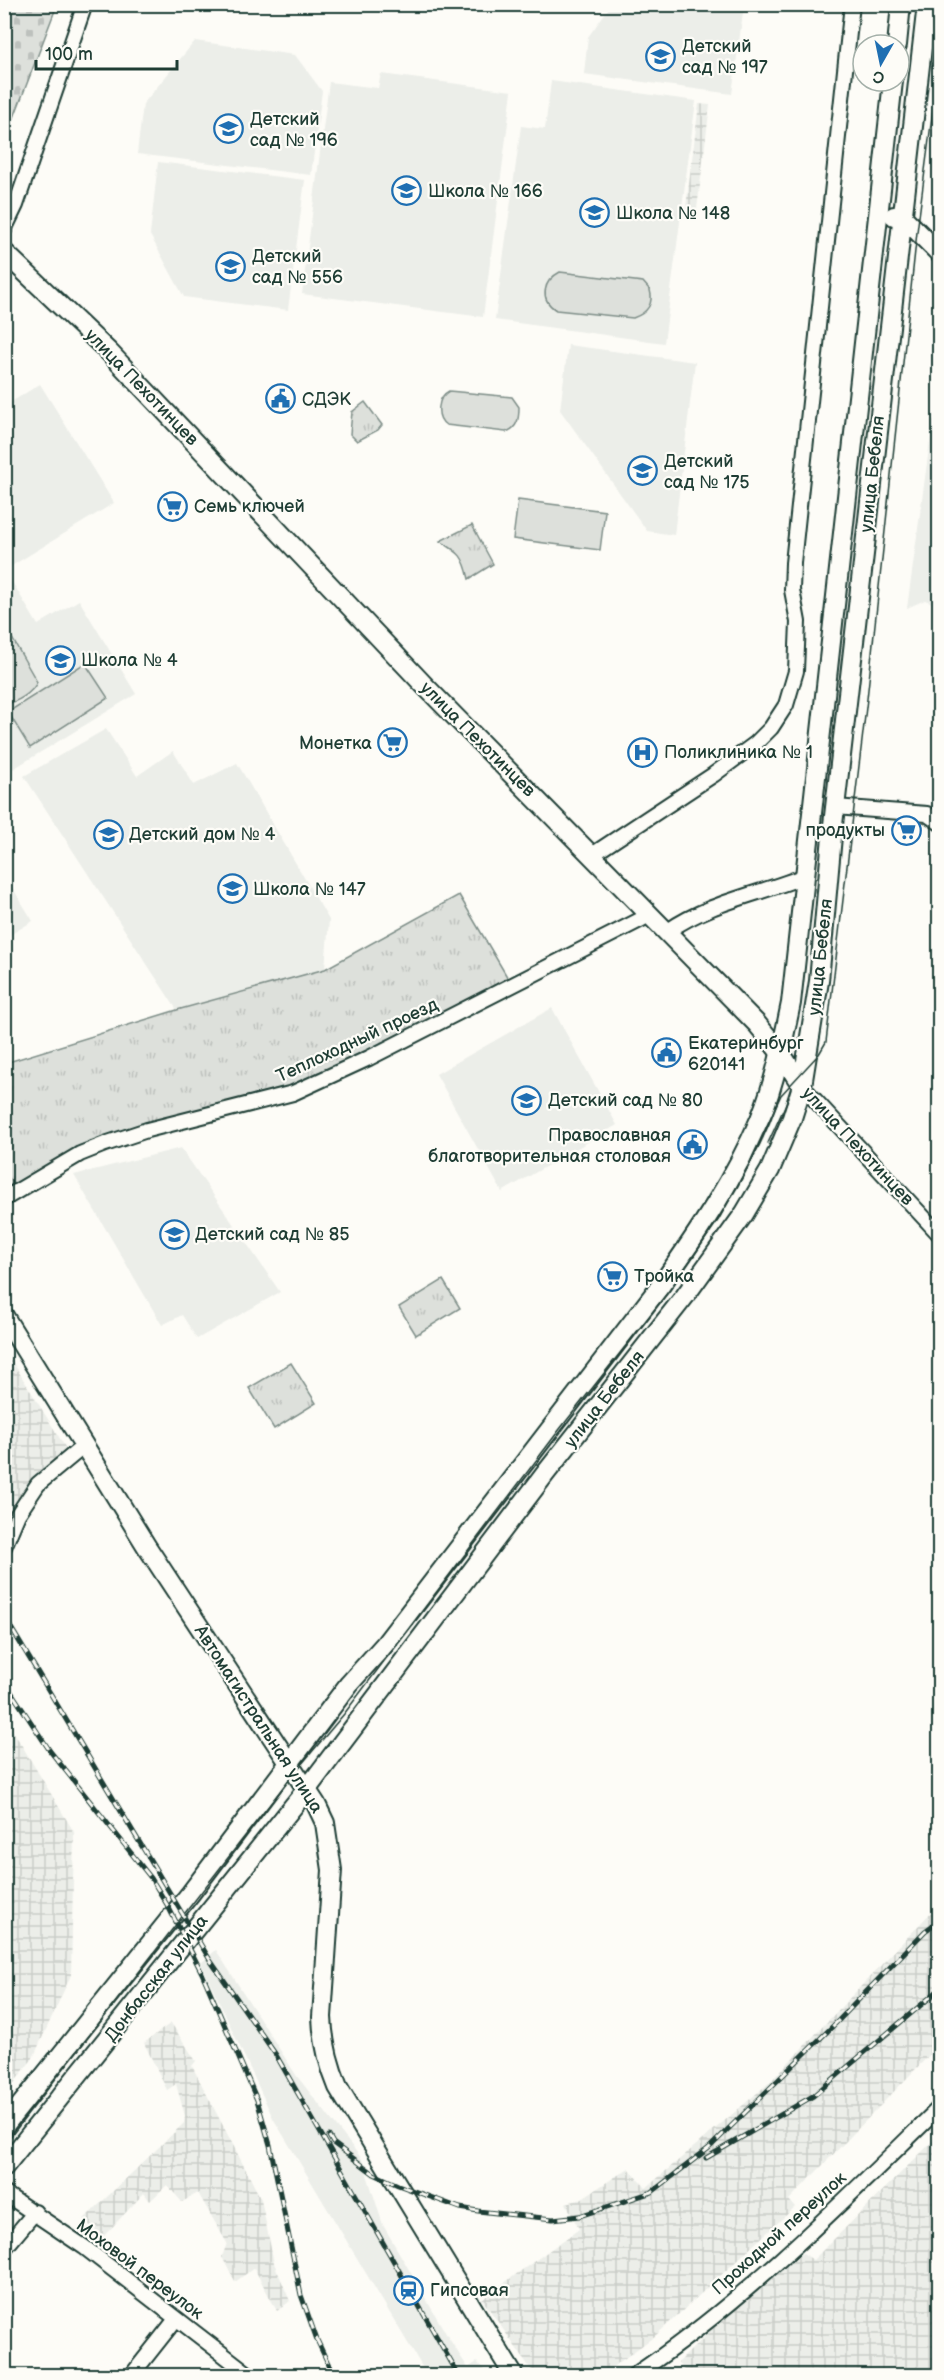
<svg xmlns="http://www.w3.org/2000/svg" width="944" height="2380" font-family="'Balsamiq Sans',sans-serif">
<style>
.built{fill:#eceee9}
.industrial{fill:url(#industrial-grid)}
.grass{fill:#dde0db;stroke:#7e8e88;stroke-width:1.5}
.cemetery{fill:url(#cemetery-stones);stroke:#7e8e88;stroke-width:1.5}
.park{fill:url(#park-tufts);stroke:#7e8e88;stroke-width:1.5}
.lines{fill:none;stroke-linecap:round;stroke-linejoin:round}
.minor-casing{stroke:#1f3d34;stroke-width:18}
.major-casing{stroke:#1f3d34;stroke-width:22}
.minor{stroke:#fdfcf7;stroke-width:14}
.major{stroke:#fdfcf7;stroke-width:18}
.tram{stroke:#1f3d34;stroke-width:1.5}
.rail-casing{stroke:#1f3d34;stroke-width:5}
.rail{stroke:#fdfcf7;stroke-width:3;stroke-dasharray:9;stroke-linecap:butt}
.labels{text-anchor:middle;stroke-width:4.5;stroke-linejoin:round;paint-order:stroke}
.poi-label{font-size:18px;fill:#1f3d34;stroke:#fdfcf7;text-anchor:start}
.street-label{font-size:18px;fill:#1f3d34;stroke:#fdfcf7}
</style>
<defs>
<pattern id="industrial-grid" width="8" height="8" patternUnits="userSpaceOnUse" patternTransform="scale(1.5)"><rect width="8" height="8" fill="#eceee9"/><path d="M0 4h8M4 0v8" fill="none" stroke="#cacdc8"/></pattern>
<pattern id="cemetery-stones" width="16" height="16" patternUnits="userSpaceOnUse" patternTransform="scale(1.5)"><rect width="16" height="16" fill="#dde0db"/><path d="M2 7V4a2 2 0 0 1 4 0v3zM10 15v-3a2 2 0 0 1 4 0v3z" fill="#bdc1bd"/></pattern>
<pattern id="park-tufts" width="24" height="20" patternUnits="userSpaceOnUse" patternTransform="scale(1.5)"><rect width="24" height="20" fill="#dde0db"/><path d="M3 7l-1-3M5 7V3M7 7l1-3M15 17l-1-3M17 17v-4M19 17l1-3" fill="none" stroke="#bdc1bd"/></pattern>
</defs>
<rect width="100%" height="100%" fill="#fdfcf7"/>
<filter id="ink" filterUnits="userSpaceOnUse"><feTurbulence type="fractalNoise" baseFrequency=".0167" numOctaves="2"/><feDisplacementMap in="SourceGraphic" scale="12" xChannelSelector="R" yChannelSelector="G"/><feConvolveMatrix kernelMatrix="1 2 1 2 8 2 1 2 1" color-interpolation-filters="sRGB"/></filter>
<g filter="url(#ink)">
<g class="built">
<path d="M611 5H744L732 94 584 74 588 37Z"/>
<path d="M195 41 295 55 322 91 311 175 137 154 143 104Z"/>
<path d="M381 74 512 91 483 317 302 294 329 82 378 88Z"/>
<path d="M551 81 696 101 664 343 495 320 521 126 545 129Z"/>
<path d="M158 162 305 180 288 310 184 297 150 235Z"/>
<path d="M568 345 695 362 674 535 647 531 560 410Z"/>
<path d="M40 384 114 503 5 570V406Z"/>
<path d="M939 418V606L925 600 907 608 933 420Z"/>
<path d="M5 570 38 625 79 600 136 694 13 769 5 755Z"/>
<path d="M106 729 137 776 173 751 194 785 237 763 329 920 325 969 177 1010 24 776Z"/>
<path d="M4 874 33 921 5 938H4Z"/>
<path d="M552 1008 617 1125 502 1192 436 1074Z"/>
<path d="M181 1148 280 1292 197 1339 182 1315 162 1325 74 1175Z"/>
<path d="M216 1950 296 2075 362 2159 383 2225 448 2337 468 2368 477 2362 488 2375H427L273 2118 201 1963Z"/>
</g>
<g class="industrial">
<path d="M699 104 710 105 696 217 685 215Z"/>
<path d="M4 1348 67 1450 5 1512H4Z"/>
<path d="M4 1716 74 1832 71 1975 33 2058 5 2095Z"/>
<path d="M939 1904V2045L789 2200 795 2207 655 2336 602 2375H535L482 2299 579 2229 566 2203 579 2200 629 2168 646 2188 770 2082Z"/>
<path d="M171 2023 196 2061 192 2066 261 2199 274 2263 290 2301 277 2311 254 2268 235 2282 222 2257 227 2243 198 2193 182 2202 167 2185 150 2201 144 2193 102 2238 84 2219 184 2123 185 2116 176 2084 167 2090 144 2043Z"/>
<path d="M939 2135V2375L683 2376 686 2373 678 2363 777 2265 803 2253 813 2260Z"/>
</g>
<g class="grass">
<path d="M560 272 643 282 650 290C654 304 647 313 633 318L556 310C539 299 543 281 560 272Z"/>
<path d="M449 391 512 397 519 407C519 418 518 428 506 432L446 425C435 417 437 397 449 391Z"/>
<path d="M518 500 605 511 600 550 513 539Z"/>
<path d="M4 624 37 682C33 692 16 704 5 703Z"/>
<path d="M85 663 108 698 30 748 8 712Z"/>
</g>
<path class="cemetery" d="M5 4 57 5 5 141 4 5Z"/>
<g class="park">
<path d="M365 402 382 425 378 430 357 441 350 434 352 412Z"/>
<path d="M472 525 493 564 469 579C464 556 460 553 440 541Z"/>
<path d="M459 895 509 980 320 1077 258 1098 114 1134 5 1195V1063L177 1010 325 969Z"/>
<path d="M443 1280 460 1308 416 1335 399 1307Z"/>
<path d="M291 1363 316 1403 274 1429 249 1388Z"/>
</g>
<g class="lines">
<defs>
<g id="minor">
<path d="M4 230 16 205 85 4"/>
<path d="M835 807 927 814 940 823"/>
<path d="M592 855 713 775 755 744 771 728 786 705 796 671 798 622 792 590 793 563 852 4"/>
<path d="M668 931C709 902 761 894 807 875"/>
<path d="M802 1086 940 1235"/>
<path d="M4 1199 80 1154 105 1144 147 1130 293 1093 369 1058 642 919 649 913"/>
<path d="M4 1547 18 1514 38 1484 85 1445"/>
<path d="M4 2193 84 2247 251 2376"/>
<path d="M4 2249 35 2212"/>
<path d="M131 2376 176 2319"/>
<path d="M633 2376C744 2302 845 2200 940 2107"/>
</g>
<g id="major">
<path d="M897 45 901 4"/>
<path d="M894 216 903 217 940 254"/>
<path d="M4 252 109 352 425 686 757 1024 780 1052 802 1086"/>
<path d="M4 1316 147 1547 316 1804 325 1823 332 1870 322 2017C323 2043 328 2063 338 2087L514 2376"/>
<path d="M4 2126 190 1894 349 1684 385 1644 661 1285C698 1233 735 1178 760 1119 775 1082 783 1042 791 1003L893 81"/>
<path d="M4 2167 307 1789 545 1474 685 1296 744 1214 770 1170 792 1118 802 1086 819 981 833 825 927 4"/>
</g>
</defs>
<use href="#minor" class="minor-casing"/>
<use href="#major" class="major-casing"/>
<use href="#minor" class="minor"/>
<use href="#major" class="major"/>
<g class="tram">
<path d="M768 1143 789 1097"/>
<path d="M4 2145 295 1772 344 1714 560 1429 669 1291 719 1219 750 1162 781 1095 819 1054 826 1042 867 699 917 232 940 55"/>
</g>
<defs>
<g id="rail">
<path d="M4 1616 210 1960 276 2055 459 2376"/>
<path d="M4 1681 50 1751 151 1878 169 1908 202 1973 257 2100 270 2145 301 2295 317 2340 334 2376"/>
<path d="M329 2136 333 2143 374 2174 398 2185 460 2208 478 2211 553 2219 579 2216 652 2192 709 2148 839 2020 925 1931 940 1920"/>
<path d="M706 2158 813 2096 940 1989"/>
</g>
</defs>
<use href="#rail" class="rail-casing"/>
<use href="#rail" class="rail"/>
</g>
</g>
<defs>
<symbol id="school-ring" viewBox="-11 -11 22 22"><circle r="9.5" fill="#fdfcf7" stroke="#1f6fb2" stroke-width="1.5"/><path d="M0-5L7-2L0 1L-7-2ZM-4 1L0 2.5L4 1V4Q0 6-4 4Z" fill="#1f6fb2"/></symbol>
<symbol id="civic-ring" viewBox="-11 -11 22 22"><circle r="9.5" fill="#fdfcf7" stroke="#1f6fb2" stroke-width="1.5"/><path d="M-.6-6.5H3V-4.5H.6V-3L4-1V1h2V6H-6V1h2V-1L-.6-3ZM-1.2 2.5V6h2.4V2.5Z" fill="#1f6fb2"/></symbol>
<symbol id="supermarket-ring" viewBox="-11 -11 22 22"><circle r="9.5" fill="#fdfcf7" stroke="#1f6fb2" stroke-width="1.5"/><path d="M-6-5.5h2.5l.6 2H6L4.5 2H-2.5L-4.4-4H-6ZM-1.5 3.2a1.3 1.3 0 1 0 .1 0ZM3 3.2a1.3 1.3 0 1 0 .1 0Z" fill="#1f6fb2"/></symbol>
<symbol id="hospital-ring" viewBox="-11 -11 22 22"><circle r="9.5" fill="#fdfcf7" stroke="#1f6fb2" stroke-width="1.5"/><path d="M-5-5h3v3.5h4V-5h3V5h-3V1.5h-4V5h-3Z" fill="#1f6fb2"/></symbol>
<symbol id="station-ring" viewBox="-11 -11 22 22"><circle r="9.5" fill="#fdfcf7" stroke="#1f6fb2" stroke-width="1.5"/><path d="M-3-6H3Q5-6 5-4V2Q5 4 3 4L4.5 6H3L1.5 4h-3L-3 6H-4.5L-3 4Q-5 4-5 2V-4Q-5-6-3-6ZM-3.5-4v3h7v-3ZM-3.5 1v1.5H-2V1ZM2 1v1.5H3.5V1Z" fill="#1f6fb2"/></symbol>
</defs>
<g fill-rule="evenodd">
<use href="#school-ring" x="644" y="40" width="33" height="33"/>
<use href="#school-ring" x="212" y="112" width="33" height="33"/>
<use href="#school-ring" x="390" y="174" width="33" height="33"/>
<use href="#school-ring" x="578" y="196" width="33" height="33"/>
<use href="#school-ring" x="214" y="250" width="33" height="33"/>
<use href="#civic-ring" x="264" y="382" width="33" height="33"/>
<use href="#school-ring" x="626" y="454" width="33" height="33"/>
<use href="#supermarket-ring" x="156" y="490" width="33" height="33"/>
<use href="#school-ring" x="44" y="644" width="33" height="33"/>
<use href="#supermarket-ring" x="376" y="726" width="33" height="33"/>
<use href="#hospital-ring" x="626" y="736" width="33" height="33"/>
<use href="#supermarket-ring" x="890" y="814" width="33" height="33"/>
<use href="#school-ring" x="92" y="818" width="33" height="33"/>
<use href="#school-ring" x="216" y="872" width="33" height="33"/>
<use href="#civic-ring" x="650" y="1036" width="33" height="33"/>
<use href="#school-ring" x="510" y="1084" width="33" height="33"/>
<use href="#civic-ring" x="676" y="1128" width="33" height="33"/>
<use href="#school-ring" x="158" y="1218" width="33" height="33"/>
<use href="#supermarket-ring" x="596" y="1260" width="33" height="33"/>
<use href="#station-ring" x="392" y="2274" width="33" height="33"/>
</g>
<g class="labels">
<g class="poi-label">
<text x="682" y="52">Детский<tspan x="682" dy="21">сад № 197</tspan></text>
<text x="250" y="125">Детский<tspan x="250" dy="21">сад № 196</tspan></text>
<text x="428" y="197">Школа № 166</text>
<text x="616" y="219">Школа № 148</text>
<text x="252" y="262">Детский<tspan x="252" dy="21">сад № 556</tspan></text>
<text x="302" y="405">СДЭК</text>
<text x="664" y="467">Детский<tspan x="664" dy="21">сад № 175</tspan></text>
<text x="194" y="512">Семь ключей</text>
<text x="81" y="666">Школа № 4</text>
<text x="372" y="749" text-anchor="end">Монетка</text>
<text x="664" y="758">Поликлиника № 1</text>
<text x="885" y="836" text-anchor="end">продукты</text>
<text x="129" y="840">Детский дом № 4</text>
<text x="253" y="895">Школа № 147</text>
<text x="688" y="1049">Екатеринбург<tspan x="688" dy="21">620141</tspan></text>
<text x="548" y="1106">Детский сад № 80</text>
<text x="671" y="1141" text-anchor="end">Православная<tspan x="671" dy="21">благотворительная столовая</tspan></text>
<text x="195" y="1240">Детский сад № 85</text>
<text x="634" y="1282">Тройка</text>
<text x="430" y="2296">Гипсовая</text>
</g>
<g class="street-label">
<text transform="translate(142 387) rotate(46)" y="6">улица Пехотинцев</text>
<text transform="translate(872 474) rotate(-84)" y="6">улица Бебеля</text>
<text transform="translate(478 739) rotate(45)" y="6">улица Пехотинцев</text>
<text transform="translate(820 957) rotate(-84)" y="6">улица Бебеля</text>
<text transform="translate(357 1040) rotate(-25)" y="6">Теплоходный проезд</text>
<text transform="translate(858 1146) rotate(47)" y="6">улица Пехотинцев</text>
<text transform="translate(604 1399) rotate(-52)" y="6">улица Бебеля</text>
<text transform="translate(259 1719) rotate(57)" y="6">Автомагистральная улица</text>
<text transform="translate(156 1978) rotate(-52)" y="6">Донбасская улица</text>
<text transform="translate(779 2233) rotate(-42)" y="6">Проходной переулок</text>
<text transform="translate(140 2269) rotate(37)" y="6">Моховой переулок</text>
</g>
</g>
<rect width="944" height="2380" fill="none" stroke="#fdfcf7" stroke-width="24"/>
<rect x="12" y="12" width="920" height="2356" fill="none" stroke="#1f3d34" stroke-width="2" filter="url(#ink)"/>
<g transform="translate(881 63) rotate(189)"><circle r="28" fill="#fdfcf7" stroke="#a4b0a9" stroke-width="1.5"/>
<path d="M0-4.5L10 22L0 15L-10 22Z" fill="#1f6fb2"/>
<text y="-9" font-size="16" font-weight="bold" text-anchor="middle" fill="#1f3d34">С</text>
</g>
<path d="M36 60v9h141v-9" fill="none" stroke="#1f3d34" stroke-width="3"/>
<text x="45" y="60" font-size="18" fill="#1f3d34" stroke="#fdfcf7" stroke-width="4.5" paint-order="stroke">100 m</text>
</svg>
